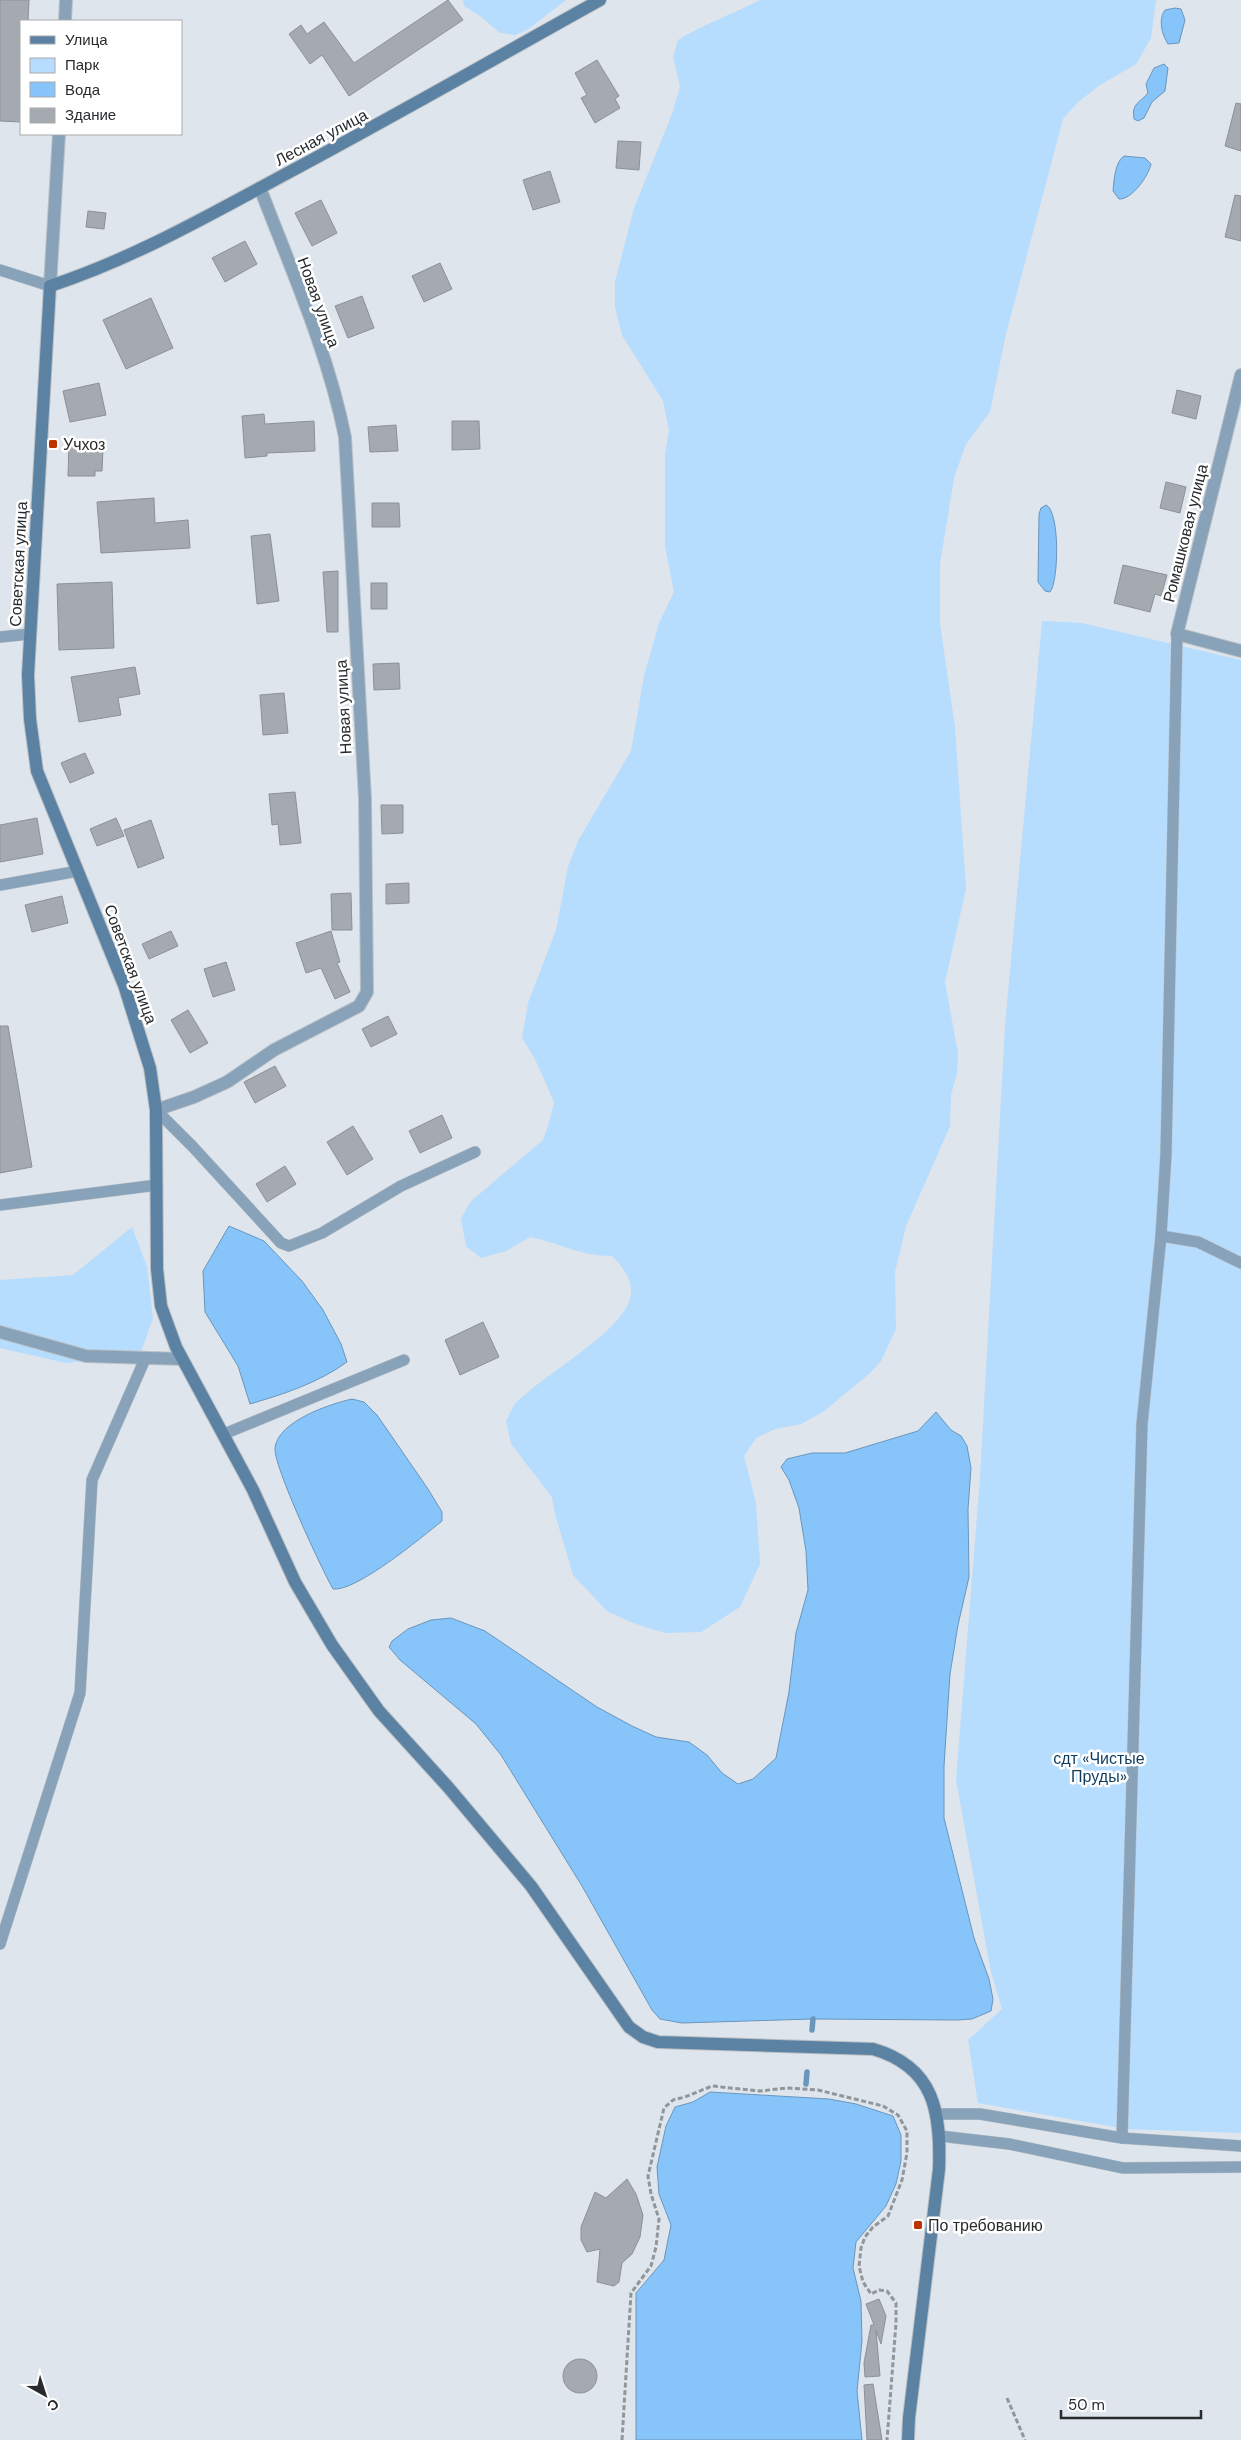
<svg xmlns="http://www.w3.org/2000/svg" width="1241" height="2440" font-family="'DM Sans',sans-serif">
<style>
.green{fill:#b6dcfe}
.water{fill:#87c4fa;stroke:#6a96bc}
.lines{fill:none;stroke-linecap:round;stroke-linejoin:round}
.stream{stroke:#6a96bc;stroke-width:5.5}
.building{fill:#a4aab0;stroke:#8b9197}
.service-casing{stroke:#bac0c6;stroke-width:12}
.minor-casing{stroke:#bac0c6;stroke-width:14}
.tertiary-casing{stroke:#bac0c6;stroke-width:14}
.secondary-casing{stroke:#bac0c6;stroke-width:14}
.path{stroke:#91969b;stroke-width:3;stroke-dasharray:5 2.5;stroke-linecap:butt}
.service{stroke:#88a2b9;stroke-width:11}
.minor{stroke:#88a2b9;stroke-width:12}
.tertiary{stroke:#88a2b9;stroke-width:12}
.secondary{stroke:#5b81a3;stroke-width:12}
.poi-dot{fill:#bd3403;stroke:#fff;stroke-width:2}
.labels{text-anchor:middle;stroke-width:5;stroke-linejoin:round;paint-order:stroke}
.street-label{font-size:16px;fill:#282b2d;stroke:#fff}
.poi-label{font-size:16px;fill:#282b2d;stroke:#fff;text-anchor:start}
.park-label{font-size:16px;fill:#0e3c5f;stroke:#fff}
</style>
<rect width="100%" height="100%" fill="#dee5ec"/>
<g class="green">
<path d="M463 0H566L527 30 515 35 500 33 479 15 464 6Z"/>
<path d="M760 0H1156L1151 38 1136 64 1100 85 1078 102 1063 119 1006 334 990 412 966 444 954 478 940 564V624L955 727 966 889 945 982 958 1053 957 1073 951 1095 950 1126 906 1226 895 1272 896 1329 881 1361 869 1374 823 1412 801 1424 775 1429 756 1438 744 1456 756 1503 760 1564 740 1607 701 1632 665 1633 633 1623 607 1611 573 1575 555 1514 552 1497 511 1444 506 1421C509 1416 511 1409 515 1404 540 1377 621 1333 630 1299 635 1282 623 1267 612 1256 579 1256 560 1243 530 1237L506 1251 481 1258 466 1246 461 1219 470 1202 543 1140 549 1123 554 1102 535 1059 522 1038 528 1003 556 930 568 867 578 841 631 751 644 676 659 623 674 592 665 546V454L669 430 663 401 622 335 615 307V282L634 208 672 114 680 87 673 57 678 40C704 24 733 14 760 0Z"/>
<path d="M1042 621 1082 623 1241 660V2133L1126 2129 978 2103 968 2040 1002 2009 991 1972 956 1780 980 1478 1005 1026Z"/>
<path d="M132 1227 147 1267 153 1318 140 1355 66 1363 0 1348V1280L73 1275Z"/>
</g>
<g class="water">
<path d="M1175 8 1181 9 1185 20 1179 43 1168 44C1162 35 1158 19 1165 10Z"/>
<path d="M1164 64 1168 68 1165 91 1152 102 1144 118 1138 121 1134 119C1131 103 1140 103 1148 93L1146 84 1154 68Z"/>
<path d="M1124 156 1145 158 1151 164C1149 175 1132 200 1119 199L1113 191C1114 180 1115 162 1124 156Z"/>
<path d="M1046 505C1060 511 1059 581 1050 592L1045 591 1038 582 1039 514 1041 508Z"/>
<path d="M229 1226 264 1241 302 1281 323 1310 341 1344 347 1362C318 1383 284 1394 250 1404L238 1366 205 1312 203 1271Z"/>
<path d="M352 1399 364 1402 377 1415 428 1489 442 1512V1521C422 1537 356 1592 333 1589 322 1570 273 1465 275 1448 278 1421 330 1404 352 1399Z"/>
<path d="M936 1412 951 1430 961 1436 967 1446 971 1468 968 1509 969 1577 958 1625 950 1674 944 1766V1818L974 1938 989 1979 993 1999 991 2011 972 2019 957 2020 813 2019 682 2023 660 2019 652 2010 582 1886 501 1755 476 1724 400 1660 389 1647 392 1641 408 1629 431 1620 451 1618 485 1631 597 1707 632 1726 656 1737 689 1742 707 1755 722 1773 738 1784 753 1779 776 1758 789 1692 796 1633 808 1590 806 1551 799 1508 789 1480 781 1467 787 1459 812 1453H845L918 1431Z"/>
<path d="M710 2092 829 2099 856 2104 893 2116 901 2135V2161L896 2184 886 2206 856 2242 853 2268 861 2301 862 2341 857 2391 862 2440H636V2293L664 2260 671 2225 659 2194 657 2167 666 2126 675 2107 693 2102Z"/>
</g>
<g class="lines">
<g class="stream">
<path d="M812 2030 813 2019"/>
<path d="M806 2084 807 2072"/>
</g>
</g>
<g class="building">
<path d="M0 0H29L28 21H21V122L0 121Z"/>
<path d="M448 0 463 20 349 96 322 55 310 64 289 34 301 25 307 34 324 22 354 63Z"/>
<path d="M597 60 619 96 615 99 620 108 595 123 581 98 587 95 575 73Z"/>
<path d="M1236 103 1241 104V151L1225 146Z"/>
<path d="M618 141 641 142 639 170 616 168Z"/>
<path d="M550 171 560 202 533 210 523 180Z"/>
<path d="M1235 195 1241 196V241L1225 237Z"/>
<path d="M321 200 337 233 312 246 295 213Z"/>
<path d="M88 211 106 213 104 229 86 227Z"/>
<path d="M245 241 257 264 225 282 212 258Z"/>
<path d="M440 263 452 289 424 302 412 276Z"/>
<path d="M362 296 374 328 348 338 335 306Z"/>
<path d="M151 298 173 348 126 369 103 320Z"/>
<path d="M99 383 106 415 70 422 63 391Z"/>
<path d="M1177 390 1201 396 1196 419 1172 413Z"/>
<path d="M264 414 265 424 314 421 315 451 267 453V456L245 458 242 416Z"/>
<path d="M452 421H479L480 449 452 450Z"/>
<path d="M396 425 398 451 370 452 368 427Z"/>
<path d="M69 442 96 443V449H103L102 471H95V476H68Z"/>
<path d="M1166 482 1186 487 1180 513 1160 508Z"/>
<path d="M154 498 155 523 188 520 190 548 101 553 97 502Z"/>
<path d="M372 503H399L400 527H372Z"/>
<path d="M270 534 279 601 257 604 251 536Z"/>
<path d="M1123 565 1167 575 1161 596 1155 594 1150 612 1114 603Z"/>
<path d="M338 571V632H327L323 572Z"/>
<path d="M112 582 114 648 59 650 57 584Z"/>
<rect x="371" y="583" width="16" height="26"/>
<path d="M399 663 400 689 374 690 373 664Z"/>
<path d="M135 667 140 694 118 698 121 715 79 722 71 677Z"/>
<path d="M284 693 288 733 263 735 260 695Z"/>
<path d="M85 753 94 773 70 783 61 763Z"/>
<path d="M295 792 301 843 280 845 278 824 272 825 269 794Z"/>
<path d="M381 805H403V833L382 834Z"/>
<path d="M37 818 43 854 0 862V825Z"/>
<path d="M116 818 124 836 97 846 90 829Z"/>
<path d="M151 820 164 858 138 868 124 830Z"/>
<path d="M409 883V903L386 904V884Z"/>
<path d="M351 893 352 930H332L331 894Z"/>
<path d="M62 896 68 923 32 932 25 905Z"/>
<path d="M171 931 178 946 149 959 142 944Z"/>
<path d="M331 931 340 962 337 963 350 992 335 999 321 968 306 973 296 943Z"/>
<path d="M226 962 235 990 213 997 204 969Z"/>
<path d="M188 1010 208 1043 190 1053 171 1020Z"/>
<path d="M388 1016 397 1034 371 1047 362 1029Z"/>
<path d="M0 1026H8L32 1167 0 1173Z"/>
<path d="M275 1066 286 1086 255 1103 244 1082Z"/>
<path d="M442 1115 452 1138 420 1153 409 1131Z"/>
<path d="M353 1126 373 1159 347 1175 327 1142Z"/>
<path d="M285 1166 296 1184 267 1202 256 1184Z"/>
<path d="M483 1322 499 1357 460 1375 445 1340Z"/>
<path d="M627 2179 636 2194 643 2215 640 2237 632 2254 622 2263 619 2282 614 2286 597 2282 600 2249 587 2252 581 2240V2227L595 2192 606 2198Z"/>
<path d="M879 2299 886 2316 881 2344 876 2330 880 2376 865 2377 864 2363 871 2325H874L866 2304Z"/>
<circle cx="580" cy="2376" r="17"/>
<path d="M873 2384 882 2440H867L864 2385Z"/>
</g>
<g class="lines">
<defs>
<g id="service">
<path d="M0 270 50 286"/>
<path d="M0 637 30 634"/>
<path d="M0 885 78 871"/>
<path d="M156 1110 193 1147 281 1243 289 1246 322 1233 401 1186 475 1152"/>
<path d="M0 1205 157 1185"/>
<path d="M1161 1236 1198 1242 1241 1263"/>
<path d="M224 1434 404 1360"/>
<path d="M0 1944 80 1693 92 1480 145 1359"/>
<path d="M937 2114H980L1122 2138 1241 2146"/>
<path d="M940 2136 1009 2144 1123 2168 1241 2167"/>
<path d="M1122 2138 1142 1424 1161 1236 1166 1154 1177 634"/>
</g>
<g id="minor">
<path d="M1241 375 1177 634 1241 651"/>
<path d="M156 1110 194 1097 227 1082 274 1050 359 1006 367 992 365 799 345 437C328 352 291 269 260 188"/>
<path d="M0 1332 86 1356 182 1359"/>
</g>
<g id="tertiary">
<path d="M65 21 66 0"/>
<path d="M50 286 59 134"/>
</g>
<path id="secondary" d="M600 0C494 59 389 119 282 176 206 217 132 259 50 286L28 675 30 719 37 771 124 985 150 1068 156 1110 157 1269 161 1306 176 1347 253 1490 295 1582 332 1645 379 1711 448 1787 531 1886 629 2027 643 2037 658 2042 873 2049C935 2067 941 2113 939 2169L909 2418 908 2440"/>
</defs>
<use href="#service" class="service-casing"/>
<use href="#minor" class="minor-casing"/>
<use href="#tertiary" class="tertiary-casing"/>
<use href="#secondary" class="secondary-casing"/>
<g class="path">
<path d="M1007 2398 1025 2440"/>
<path d="M622 2440 631 2293 651 2266 656 2247 659 2219 651 2194 648 2176 664 2108 673 2100 685 2097 712 2086 760 2091 787 2088 818 2090 883 2106 898 2115 907 2131V2153L902 2180 888 2216 873 2227 865 2237 861 2248 859 2266 863 2282 871 2294 879 2290 887 2291 896 2303V2323L887 2440"/>
</g>
<use href="#service" class="service"/>
<use href="#minor" class="minor"/>
<use href="#tertiary" class="tertiary"/>
<use href="#secondary" class="secondary"/>
</g>
<g class="poi-dot">
<rect x="48" y="439" width="10" height="10" rx="2.5"/>
<rect x="913" y="2220" width="10" height="10" rx="2.5"/>
</g>
<g class="labels">
<g class="street-label">
<text transform="translate(321 137) rotate(-28)" y="6">Лесная улица</text>
<text transform="translate(319 302) rotate(70)" y="6">Новая улица</text>
<text transform="translate(1185 533) rotate(-76)" y="6">Ромашковая улица</text>
<text transform="translate(18 564) rotate(-87)" y="6">Советская улица</text>
<text transform="translate(343 707) rotate(-93)" y="6">Новая улица</text>
<text transform="translate(131 964) rotate(70)" y="6">Советская улица</text>
</g>
<g class="poi-label">
<text x="63" y="450">Учхоз</text>
<text x="928" y="2231">По требованию</text>
</g>
<g class="park-label">
<text x="1099" y="1764">сдт «Чистые<tspan x="1099" dy="18">Пруды»</tspan></text>
</g>
</g>
<rect x="20" y="20" width="162" height="115" fill="#ffffff" stroke="#a9aaab"/>
<rect x="30" y="36" width="25" height="8" fill="#5b81a3" stroke="#a9aaab"/>
<text x="65" y="45" font-size="15" fill="#282b2d">Улица</text>
<rect x="30" y="58" width="25" height="15" fill="#b6dcfe" stroke="#a9aaab"/>
<text x="65" y="70" font-size="15" fill="#282b2d">Парк</text>
<rect x="30" y="82" width="25" height="15" fill="#87c4fa" stroke="#a9aaab"/>
<text x="65" y="95" font-size="15" fill="#282b2d">Вода</text>
<rect x="30" y="108" width="25" height="15" fill="#a4aab0" stroke="#a9aaab"/>
<text x="65" y="120" font-size="15" fill="#282b2d">Здание</text>
<g transform="translate(45 2395) rotate(141)" stroke="#ffffff" stroke-width="4" paint-order="stroke">
<path d="M0-4L9 19L0 12L-9 19Z" fill="#282b2d"/>
<text y="-8" font-size="14" font-weight="bold" text-anchor="middle" fill="#282b2d">С</text>
</g>
<path d="M1061 2410v8h140v-8" fill="none" stroke="#282b2d" stroke-width="2.5"/>
<text x="1068" y="2410" font-size="15" fill="#282b2d" stroke="#ffffff" stroke-width="4" paint-order="stroke">50 m</text>
</svg>
